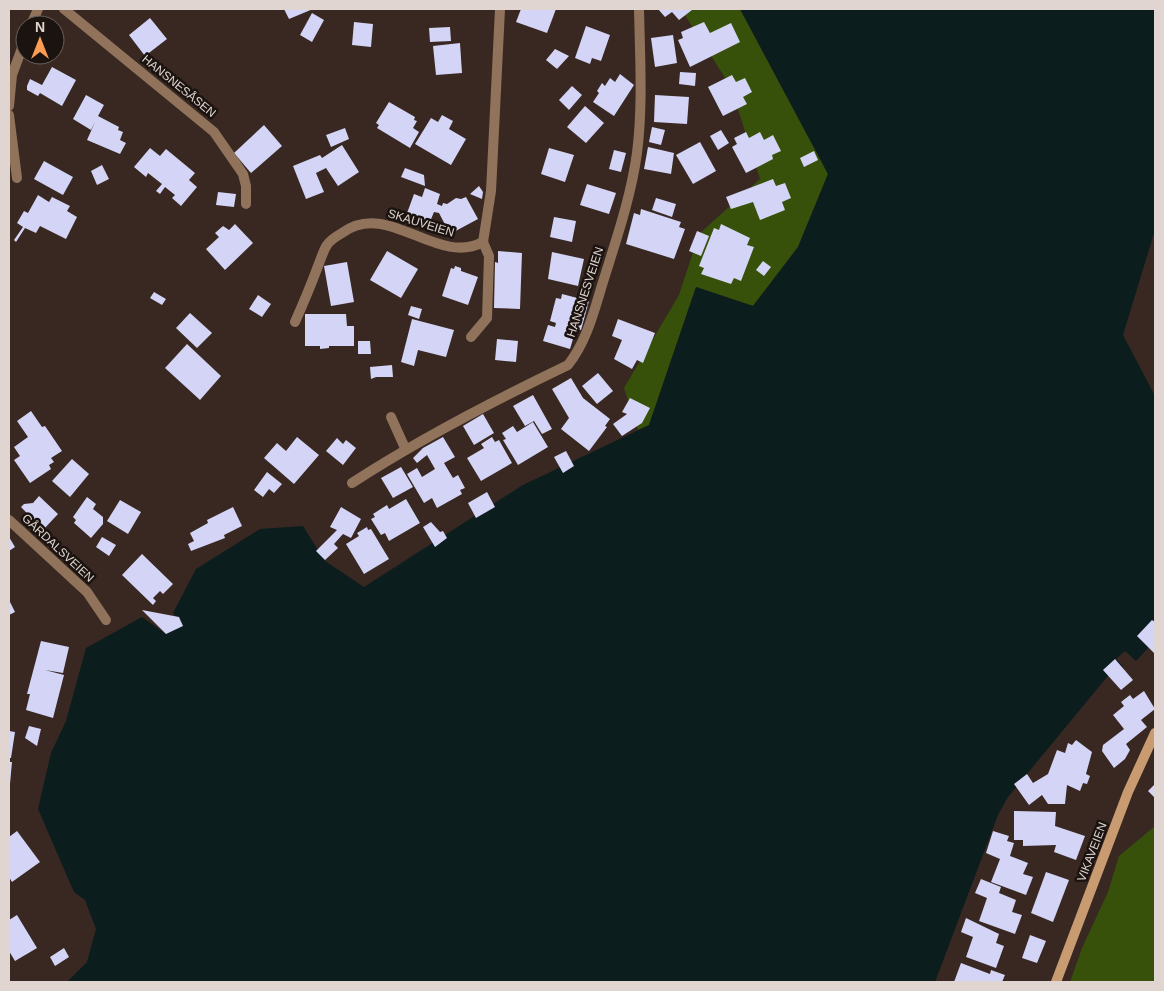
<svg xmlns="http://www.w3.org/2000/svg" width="1164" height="991" font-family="Helvetica,sans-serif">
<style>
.green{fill:#37510a}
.water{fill:#0c1d1e}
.building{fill:#d3d4f6}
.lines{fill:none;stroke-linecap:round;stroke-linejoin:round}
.street{stroke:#90735a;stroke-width:10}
.secondary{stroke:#c99b71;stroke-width:10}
.labels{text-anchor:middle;stroke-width:5;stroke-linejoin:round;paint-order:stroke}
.street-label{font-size:12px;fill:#e0d5d0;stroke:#1a130f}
</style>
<rect width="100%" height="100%" fill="#382821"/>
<g class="green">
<path d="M681 9H740L828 174 798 247 753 306 696 287 649 425 638 430 624 388 679 295 699 234 760 179 731 87Z"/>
<path d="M1155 826V982H1070L1082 948 1108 892 1119 856Z"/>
</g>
<path class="water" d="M740 9H1155V230L1123 335 1155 396V629L1138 637 1149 647 1136 661 1125 651 1116 659 1123 666 1107 677 1008 797 998 815 935 982H67L87 962 96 929 85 900 74 892 38 809 51 753 66 721 86 648 142 617 166 634 182 626 173 613 196 569 260 529 303 526 325 561 364 587 523 485 649 425 696 287 753 306 798 247 828 174Z"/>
<g class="building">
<path d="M284 9H313L289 19Z"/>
<path d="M521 9H556L547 33 516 22Z"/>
<path d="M658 9H691L692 10 679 20 672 12 665 17Z"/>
<path d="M312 13 324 20 312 42 300 35Z"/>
<path d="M150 18 167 39 145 56 129 35Z"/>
<path d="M354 22 373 24 371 47 352 45Z"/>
<path d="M704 22 710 33 731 23 740 42 690 67 678 40 683 38 681 32Z"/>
<path d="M586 26 610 35 601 61 592 58 590 64 575 58Z"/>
<path d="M450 27 451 41 430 42 429 28Z"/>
<path d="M673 35 677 63 655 67 651 38Z"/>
<path d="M460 43 462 73 436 75 433 46Z"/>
<path d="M555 49 569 56 557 69 546 60Z"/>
<path d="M52 67 76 80 62 106 40 93 38 96 27 90V86L30 79 42 85Z"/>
<path d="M680 72 696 73 695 86 679 84Z"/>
<path d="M620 74 634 85 614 116 593 102 599 93 597 91 602 83 605 86 610 78 615 82Z"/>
<path d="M732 75 736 82 745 78 752 92 743 97 747 104 723 116 708 87Z"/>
<path d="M572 86 582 95 569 110 559 100Z"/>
<path d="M86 95 104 105 98 116 119 127 118 130 123 132 120 140 126 143 120 154 87 140 95 122 91 130 73 119Z"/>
<path d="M655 95 689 97 687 124 654 122Z"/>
<path d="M389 102 415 117 414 120 417 121 413 128 419 132 410 148 377 128 379 125 376 123Z"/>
<path d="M585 106 604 123 586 143 567 127Z"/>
<path d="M442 115 453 121 449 129 466 139 451 165 415 144 431 118 438 122Z"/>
<path d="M264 125 282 146 251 173 234 153Z"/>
<path d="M652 127 665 130 661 145 649 142Z"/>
<path d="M345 128 349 139 331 147 326 135Z"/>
<path d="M721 130 729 143 718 150 710 136Z"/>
<path d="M746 132 749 138 760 132 764 140 773 135 781 151 772 155 773 159 746 173 732 147 737 144 734 138Z"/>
<path d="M700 142 716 171 693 184 676 155Z"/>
<path d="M342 145 359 172 338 186 326 168 316 173 324 192 306 199 293 166 320 155 322 158Z"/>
<path d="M648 147 674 153 671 174 644 169Z"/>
<path d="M150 148 160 156 166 149 195 173 189 180 197 187 181 206 172 198 175 195 165 187 160 194 156 191 162 184 148 173 146 177 134 167Z"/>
<path d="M549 148 574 155 565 182 541 174Z"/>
<path d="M614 150 626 153 621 172 609 169Z"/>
<path d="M814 151 818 160 804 167 800 158Z"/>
<path d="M44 161 73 177 63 195 34 179Z"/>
<path d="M102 165 109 179 97 185 91 171Z"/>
<path d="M405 168 424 175 425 186 401 177Z"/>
<path d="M773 179 776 186 785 183 791 198 782 202 785 210 760 220 753 202 731 209 726 197Z"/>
<path d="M587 184 616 193 609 214 580 205Z"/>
<path d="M479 186 483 192 482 199 470 194Z"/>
<path d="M425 188 440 194 437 204 442 206 443 203 447 204 456 198 461 199 466 197 478 219 450 234 439 213 434 212 429 224 406 216 414 194 422 197Z"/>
<path d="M218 192 236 194 234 207 216 205Z"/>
<path d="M38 195 49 202 52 197 70 206 67 211 77 217 66 239 40 226 36 233 25 228 16 242 14 240 23 227 17 223 24 211 28 213Z"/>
<path d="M656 198 676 204 672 217 652 210Z"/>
<path d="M641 209 681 222 679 227 685 229 674 259 626 244 634 213 640 215Z"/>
<path d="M554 217 576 221 572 242 550 237Z"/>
<path d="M235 224 253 243 225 270 206 249 219 237 215 233 223 226 229 230Z"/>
<path d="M721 224 750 238 747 245 754 247 741 281 734 278 731 284 701 274 704 268 699 266 714 228 719 230Z"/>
<path d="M697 231 709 236 701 256 689 251Z"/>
<path d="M387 251 418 269 401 298 370 280Z"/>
<path d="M498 251 522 253 520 309 494 308 495 262 498 263Z"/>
<path d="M552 252 584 259 578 286 548 279Z"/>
<path d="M763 261 771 267 764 276 756 270Z"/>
<path d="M347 262 354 302 331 306 324 266Z"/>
<path d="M455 266 461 268V271L478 277 468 305 442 296 451 268 454 269Z"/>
<path d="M154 292 166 299 162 305 150 298Z"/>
<path d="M562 294 589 301 581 330 571 328 570 331 575 332 570 349 543 341 548 325 555 327 556 323 550 321 556 298 561 299Z"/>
<path d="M258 295 271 304 262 317 249 309Z"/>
<path d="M411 306 422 309 419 319 408 315Z"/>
<path d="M190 313 212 333 197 348 176 328Z"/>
<path d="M305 314H346L347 326H354V346H329V348L320 349V346H305Z"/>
<path d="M412 319 454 330 446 357 418 350 414 366 401 362Z"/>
<path d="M618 319 655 333 643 363 637 360 632 369 614 359 622 340 612 336Z"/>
<path d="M497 339 518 341 516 362 495 360Z"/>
<path d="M358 341H370L371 354H358Z"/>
<path d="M187 344 221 376 200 400 165 368Z"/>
<path d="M392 365 393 377H376L371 379 370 367Z"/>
<path d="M598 373 613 391 597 404 582 386Z"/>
<path d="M571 378 583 398 610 419 605 426 607 427 589 451 561 429 569 418 552 389Z"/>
<path d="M533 395 552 429 542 434 534 421 525 426 513 406Z"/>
<path d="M630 398 650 408 642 423 622 436 613 424 627 414 622 412Z"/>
<path d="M31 411 42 427 45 426 62 451 51 458 54 462 49 465 51 469 30 483 14 460 20 456 14 447 28 437 17 421Z"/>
<path d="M483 414 494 433 474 445 463 426Z"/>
<path d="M533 422 548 447 518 465 503 440 506 439 502 433 513 426 517 432Z"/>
<path d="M297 437 319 455 294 484 264 458 277 443 286 451Z"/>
<path d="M443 437 455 457 444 463 453 478 458 475 465 488 460 490 462 494 437 508 432 498 424 503 407 474 417 468 422 477 435 469 427 455 417 463 413 458 423 448Z"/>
<path d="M492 437 495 442 499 440 512 463 481 481 467 458 484 448 481 444Z"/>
<path d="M337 438 343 444 346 440 356 448 343 465 326 451Z"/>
<path d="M566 451 574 466 563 473 554 457Z"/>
<path d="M72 459 89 474 70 497 52 481Z"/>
<path d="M401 467 413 487 393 498 381 478Z"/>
<path d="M267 472 282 484 274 493 269 489 263 497 254 490Z"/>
<path d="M487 492 495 507 476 518 468 503Z"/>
<path d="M39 496 58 514 43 530 21 507 24 504 33 503Z"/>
<path d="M87 497 96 504 93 509 103 517V524L91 538 74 523 76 520 73 517Z"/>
<path d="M406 499 420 523 389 541 385 533 381 535 371 519 375 517 373 514 387 505 389 509Z"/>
<path d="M120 500 141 512 128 534 107 521Z"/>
<path d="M233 507 242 526 224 535 225 538 191 551 188 544 194 541 190 533 208 523 207 520Z"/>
<path d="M341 507 361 519 351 538 343 534 334 544 338 548 325 560 316 551 337 530 330 527Z"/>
<path d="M431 522 440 532 443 531 447 538 435 547 423 527Z"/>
<path d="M367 527 368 530 371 529 389 559 364 574 346 544 359 536 357 533Z"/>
<path d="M9 537 15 547 9 551Z"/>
<path d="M102 537 116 545 109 556 96 547Z"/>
<path d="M142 554 173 584 163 594 160 591 153 598 156 601 153 605 122 575Z"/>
<path d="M10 602 15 612 9 615V603Z"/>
<path d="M142 610 179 617 183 626 166 634Z"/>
<path d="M1152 620 1155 622V654L1137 636Z"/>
<path d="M41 641 69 647 63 673 45 670 64 675 53 718 26 710 30 694H27Z"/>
<path d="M1115 659 1133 680 1121 690 1103 670Z"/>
<path d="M1144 691 1155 709 1141 720 1147 727 1126 744 1130 750 1125 759 1114 768 1102 751 1103 745 1124 729 1113 715 1124 706 1121 702 1130 695 1133 699Z"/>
<path d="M29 726 41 729 37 746 25 738Z"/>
<path d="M9 731 15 732 11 758H9Z"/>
<path d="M1076 740 1092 752 1086 774 1090 776 1087 784 1083 783 1080 791 1067 785 1065 804H1048L1042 795 1029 805 1014 784 1027 774 1033 783 1048 774 1057 750 1065 753 1068 743 1072 745Z"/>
<path d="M9 762H12L10 784H9Z"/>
<path d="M1155 784V798L1148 791Z"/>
<path d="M1014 811 1056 812 1055 826 1085 836 1076 860 1054 852 1056 845 1023 846V840H1014Z"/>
<path d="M17 831 40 862 12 882 9 877V837Z"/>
<path d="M993 831 1009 836 1007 841 1014 843 1010 856 1028 863 1023 874 1033 877 1026 895 991 882 1000 859 986 853Z"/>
<path d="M1046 872 1069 880 1053 922 1031 913Z"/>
<path d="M981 879 1001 887 999 893 1016 900 1012 912 1022 915 1015 934 979 921 987 898 975 893Z"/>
<path d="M17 915 37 948 15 961 9 951V920Z"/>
<path d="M966 918 999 934 996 943 1004 946 996 968 966 957 973 937 961 932Z"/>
<path d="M1030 935 1046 941 1037 963 1022 958Z"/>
<path d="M64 948 69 957 55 966 50 957Z"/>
<path d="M961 963 990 974 991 970 1005 975 1002 982H954Z"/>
</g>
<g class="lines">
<g class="street">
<path d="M64 9 214 132 243 174 246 186V204"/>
<path d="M31 25 38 9"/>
<path d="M9 106 12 75 25 40"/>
<path d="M9 115 17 178"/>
<path d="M295 322C303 304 311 285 318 266 321 259 323 251 327 245 330 240 337 236 342 233 388 199 437 267 483 242L491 191 500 9"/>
<path d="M471 337 487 318 489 256 483 242"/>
<path d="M391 417 405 448"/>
<path d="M352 483C421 438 493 401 568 365 587 341 594 311 603 282 616 240 631 197 637 153 643 106 640 57 639 9"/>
<path d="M9 520 87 592 106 620"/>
</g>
<path class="secondary" d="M1056 982 1128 792 1155 733"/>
</g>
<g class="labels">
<g class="street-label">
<text transform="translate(179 86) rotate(39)" y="4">HANSNESÅSEN</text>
<text transform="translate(421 223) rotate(17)" y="4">SKAUVEIEN</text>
<text transform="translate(585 292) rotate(-72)" y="4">HANSNESVEIEN</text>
<text transform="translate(58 548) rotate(43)" y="4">GÅRDALSVEIEN</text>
<text transform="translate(1092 852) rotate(-69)" y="4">VIKAVEIEN</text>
</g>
</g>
<rect width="1164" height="991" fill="none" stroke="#e0d5d0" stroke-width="20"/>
<g transform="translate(40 40)"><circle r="24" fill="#1a130f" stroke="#69615c"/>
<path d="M0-4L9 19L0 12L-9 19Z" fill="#fc9d53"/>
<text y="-8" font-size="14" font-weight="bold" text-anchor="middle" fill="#e0d5d0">N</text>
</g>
</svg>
